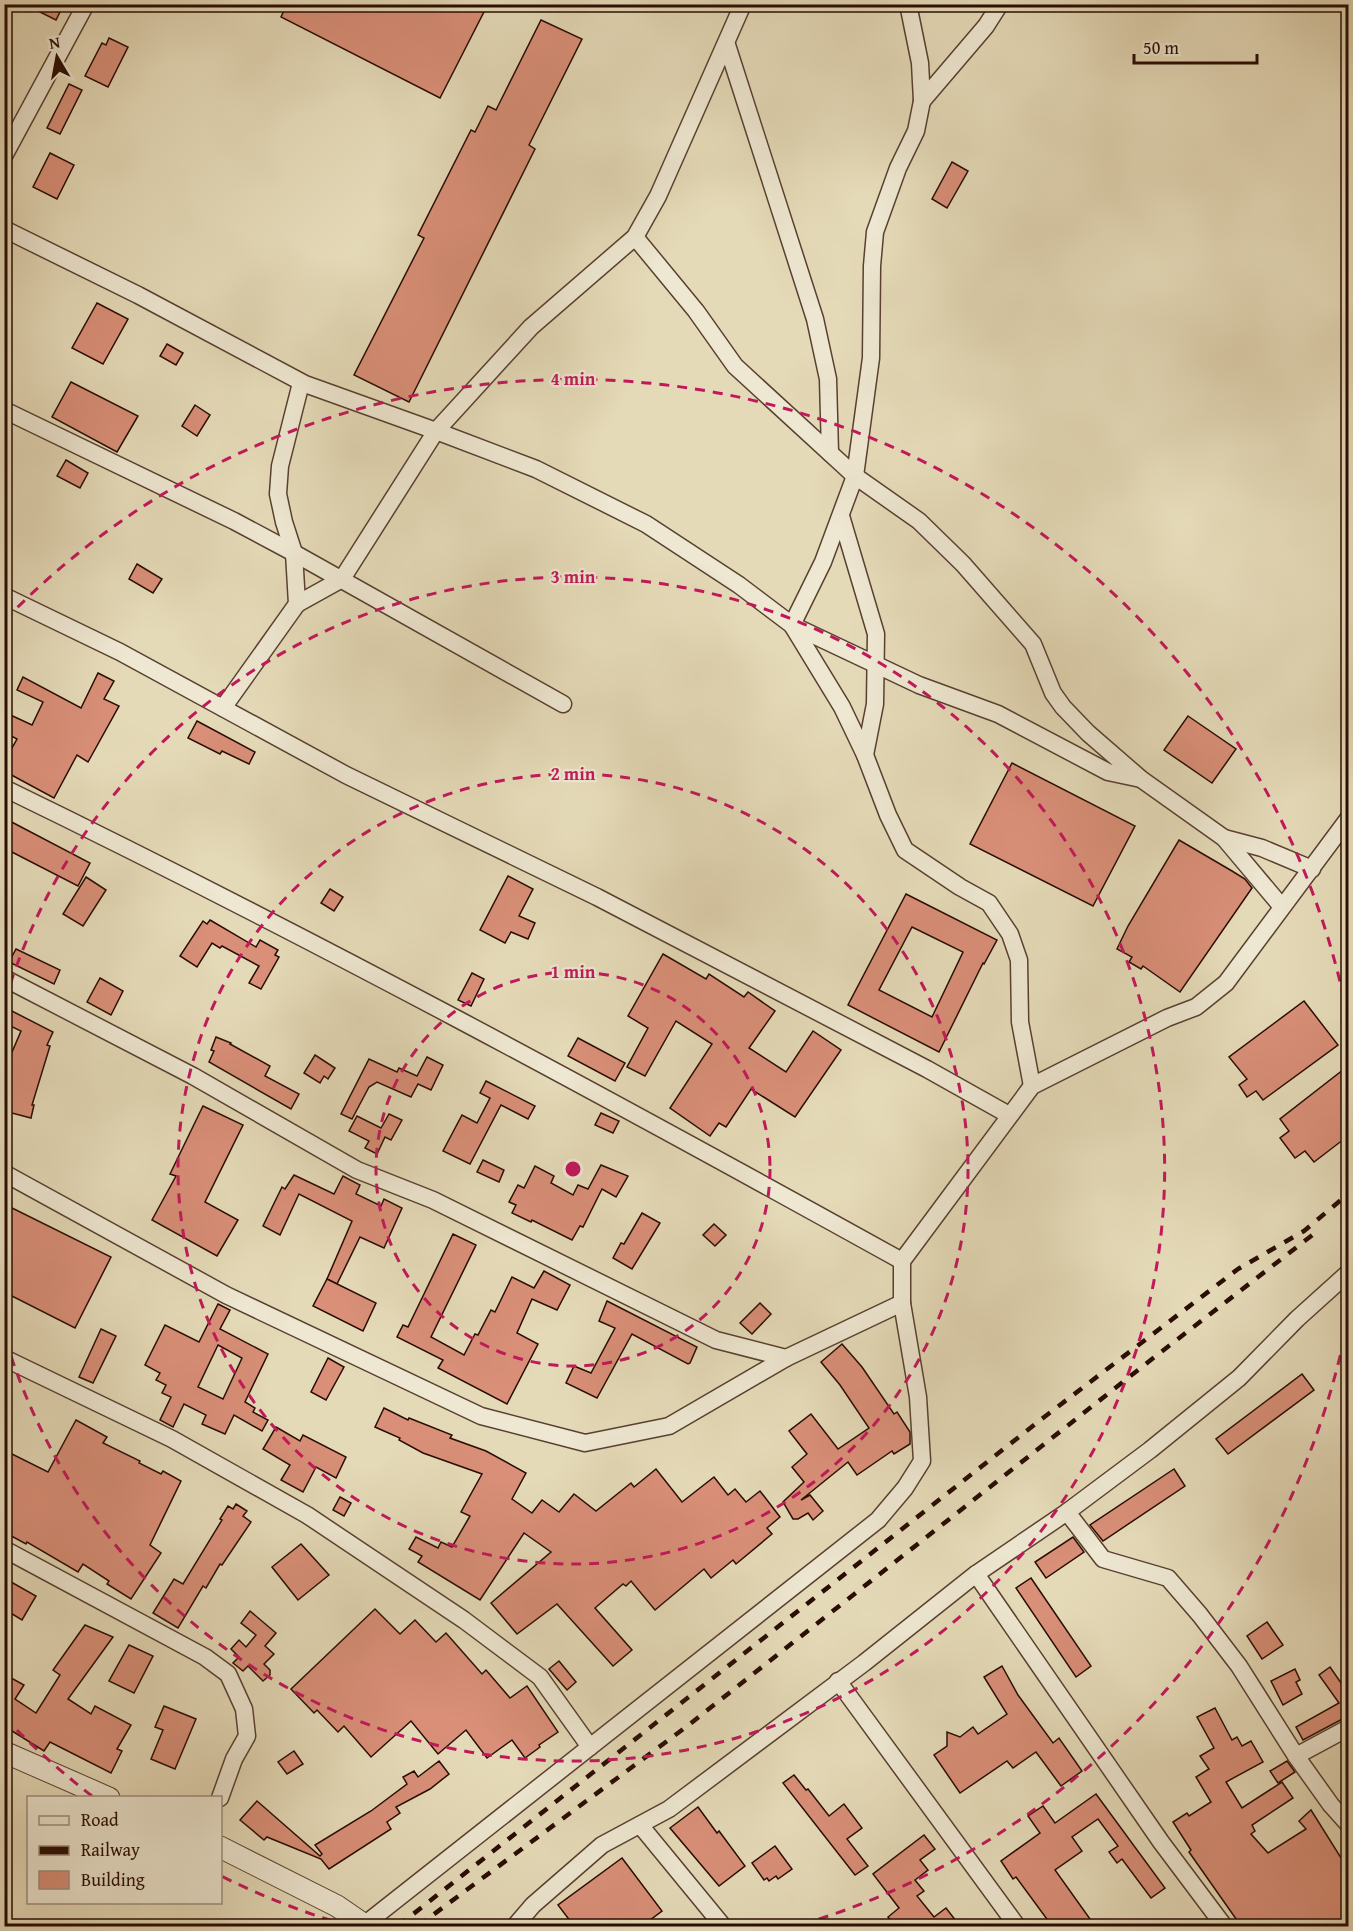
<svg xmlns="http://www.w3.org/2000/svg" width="1353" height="1931" font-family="'Gentium Book Plus',serif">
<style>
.building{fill:#d98f78;stroke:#290c03;stroke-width:1.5;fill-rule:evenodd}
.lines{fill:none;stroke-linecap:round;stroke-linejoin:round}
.minor-casing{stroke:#584030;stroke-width:19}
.tertiary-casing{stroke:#584030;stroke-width:23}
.minor{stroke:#eee7d1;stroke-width:16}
.tertiary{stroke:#eee7d1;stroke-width:21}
.rail{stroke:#290c03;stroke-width:4.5;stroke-dasharray:10 10;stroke-linecap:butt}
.ring{fill:none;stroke:#c2185b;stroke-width:3;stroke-dasharray:10 8}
.centre{fill:#c2185b;stroke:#eee7d1;stroke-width:3}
.ring-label{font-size:18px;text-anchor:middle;font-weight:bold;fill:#c2185b;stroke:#eee7d1;stroke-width:4.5;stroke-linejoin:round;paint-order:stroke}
</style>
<rect width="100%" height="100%" fill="#e5dab8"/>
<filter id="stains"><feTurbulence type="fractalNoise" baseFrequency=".00333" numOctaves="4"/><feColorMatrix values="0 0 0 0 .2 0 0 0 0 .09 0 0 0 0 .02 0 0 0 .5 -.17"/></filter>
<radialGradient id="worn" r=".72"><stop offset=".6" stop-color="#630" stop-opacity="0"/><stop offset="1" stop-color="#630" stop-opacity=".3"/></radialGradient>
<g class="building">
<path d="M24 4H64L56 20Z"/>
<path d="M287 4H488L440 98 281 17Z"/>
<path d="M541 20 582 39 529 145 535 149 409 402 354 375 424 238 418 235 471 130 475 132 488 106 496 110Z"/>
<path d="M109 38 128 47 108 87 85 76 102 43 106 45Z"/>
<path d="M69 84 82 90 60 134 47 128Z"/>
<path d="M50 153 74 165 57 199 33 187Z"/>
<path d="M952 162 968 171 947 208 932 199Z"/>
<path d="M97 303 128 319 103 364 72 348Z"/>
<path d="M167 344 183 353 176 365 160 356Z"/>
<path d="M71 382 138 416 117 452 52 417Z"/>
<path d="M195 405 210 415 197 436 182 426Z"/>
<path d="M66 460 88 473 80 488 57 476Z"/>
<path d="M137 564 162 579 153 593 129 579Z"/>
<path d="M98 673 114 681 104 699 119 706 88 762 77 755 54 798 4 771V762L17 739 4 732V712L32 725 43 702 17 690 23 677 81 708Z"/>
<path d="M1188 716 1236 749 1212 783 1164 750Z"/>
<path d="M197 721 255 752 249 764 222 751 220 754 188 738Z"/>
<path d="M1012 763 1135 826 1093 906 970 844Z"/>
<path d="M4 818 90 863 78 886 4 848Z"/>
<path d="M1179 840 1232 871 1245 879 1252 888 1180 992 1143 966 1141 969 1129 962 1132 957 1117 949 1128 926Z"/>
<path d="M508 876 533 889 519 916 535 923 528 939 511 932 505 943 480 930Z"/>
<path d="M86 877 106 890 83 926 63 914Z"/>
<path d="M330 889 343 897 334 911 321 903Z"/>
<path d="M906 894 997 940 984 964 983 963 939 1052 848 1005ZM912 927 963 952 932 1017 879 990Z"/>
<path d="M210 920 256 947 260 940 278 950 275 955 279 957 261 989 249 983 259 966 222 946 220 948 212 943 197 967 180 956 203 921 207 924Z"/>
<path d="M16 949 60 970 54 984 9 962Z"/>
<path d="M663 954 706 979 709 974 744 997 748 992 775 1011 749 1048 786 1072 813 1031 841 1050 795 1117 751 1089 726 1127 719 1123 710 1136 670 1108 712 1044 676 1021 645 1076 627 1067 648 1028 628 1016Z"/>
<path d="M472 973 484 979 471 1006 458 1000Z"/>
<path d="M100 978 123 991 111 1015 87 1002Z"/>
<path d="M1304 1001 1338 1045 1263 1100 1256 1091 1247 1097 1239 1085 1247 1079 1229 1057Z"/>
<path d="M4 1007 53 1032 47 1045 50 1046 32 1105H34L31 1118 4 1111V1050L12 1052 21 1031 4 1023Z"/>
<path d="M216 1037 231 1043 230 1044 270 1066 265 1076 299 1094 291 1109 209 1062 214 1051 211 1050Z"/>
<path d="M578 1038 625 1063 615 1081 568 1056Z"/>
<path d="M315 1055 335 1068 328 1079 324 1076 320 1083 304 1073Z"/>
<path d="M427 1057 443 1065 431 1090 418 1084 411 1097 377 1082 369 1087 352 1119 341 1114 369 1059 397 1072 399 1068 417 1076Z"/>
<path d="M1348 1066V1136L1314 1162 1305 1151 1295 1158 1280 1138 1289 1131 1280 1119Z"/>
<path d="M486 1081 535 1106 528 1119 501 1105 470 1164 443 1151 462 1115 477 1123 490 1098 480 1093Z"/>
<path d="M203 1106 243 1125 205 1202 238 1220 217 1256 152 1220 176 1176 170 1174Z"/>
<path d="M601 1113 619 1121 613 1133 595 1125Z"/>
<path d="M389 1114 402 1120 391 1140 385 1137 377 1154 365 1148 369 1141 349 1131 357 1116 381 1128Z"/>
<path d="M483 1160 504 1170 499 1182 477 1172Z"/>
<path d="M601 1165 628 1176 616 1197 602 1189 583 1227 580 1226 572 1240 532 1220 531 1222 512 1213 516 1205 509 1202 518 1185 524 1188 535 1166 554 1176 551 1183 573 1195 578 1185 588 1189Z"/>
<path d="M294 1175 334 1194 343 1176 360 1185 356 1194 381 1206 384 1199 402 1208 384 1248 360 1237 337 1284 327 1279 352 1221 299 1194 280 1235 263 1226 282 1187 285 1189Z"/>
<path d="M4 1204 111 1257 75 1328 4 1292Z"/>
<path d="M642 1213 660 1223 632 1269 613 1258 621 1243 624 1244Z"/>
<path d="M714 1224 726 1235 715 1246 703 1235Z"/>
<path d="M453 1234 476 1245 431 1337 464 1355 475 1334 478 1335 491 1310 495 1312 512 1277 534 1288 544 1271 570 1285 557 1310 532 1299 517 1333 538 1344 507 1404 438 1368 443 1360 397 1337 403 1325 408 1327Z"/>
<path d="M327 1279 376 1303 363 1331 313 1306Z"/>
<path d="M607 1301 697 1347 690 1363 688 1364 632 1334 597 1398 566 1383 574 1366 591 1373 615 1328 599 1321Z"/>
<path d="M760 1303 771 1314 752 1334 740 1323Z"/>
<path d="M218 1304 230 1310 220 1329 268 1354 245 1402 255 1408 253 1412 268 1420 262 1431 234 1415 225 1434 202 1424 206 1415 184 1404 173 1427 160 1420 171 1397 162 1393 166 1385 156 1380 160 1373 145 1365 165 1325 199 1342ZM218 1345 242 1358 223 1399 198 1387Z"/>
<path d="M101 1329 116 1336 93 1383 79 1377Z"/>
<path d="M842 1344 862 1367 894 1414 897 1412 910 1432V1444L894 1454 892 1451 857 1475 848 1462 801 1500 810 1495 823 1511 813 1520 808 1513 798 1519H793L783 1502 804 1482 792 1467 807 1454 789 1431 811 1414 838 1449 869 1428 840 1385 821 1362Z"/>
<path d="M328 1358 344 1367 326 1400 311 1392Z"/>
<path d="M1302 1374 1314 1390 1228 1454 1216 1439Z"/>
<path d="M384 1408 408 1420 409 1418 452 1435 450 1438 486 1451 526 1473 512 1499 532 1513 542 1500 559 1512 574 1494 596 1511 631 1483 634 1487 656 1469 682 1502 714 1477 728 1495 735 1489 746 1502 760 1491 780 1517 767 1528 772 1534 736 1564 733 1560 711 1578 704 1569 655 1610 631 1581 626 1586 623 1584 595 1608 632 1650 613 1666 557 1604 517 1634 491 1603 551 1552 524 1533 480 1600 418 1562 422 1556 409 1549 416 1537 438 1548 441 1542 452 1547 470 1516 461 1512 482 1474 423 1453 399 1440 400 1438 375 1427Z"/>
<path d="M76 1420 107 1437 103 1443 140 1461 139 1463 161 1474 163 1471 181 1481 150 1545 161 1553 131 1599 107 1584 109 1581 83 1564 78 1572 27 1542 26 1544 4 1532V1450L48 1472Z"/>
<path d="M276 1427 300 1441 303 1435 346 1457 336 1478 316 1467 303 1492 281 1480 290 1465 263 1449Z"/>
<path d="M1174 1469 1185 1486 1103 1541 1090 1525Z"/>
<path d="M340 1497 351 1503 344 1516 333 1510Z"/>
<path d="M236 1504 247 1511 243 1516 251 1522 222 1565 220 1564 206 1588 203 1586 178 1628 153 1613 174 1579 183 1584 222 1520 220 1519 228 1506 233 1509Z"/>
<path d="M1073 1537 1084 1552 1046 1578 1035 1562Z"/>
<path d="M301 1544 329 1575 298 1600 272 1567Z"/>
<path d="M4 1578 36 1596 22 1620 4 1609Z"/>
<path d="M1031 1578 1091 1666 1076 1677 1016 1588Z"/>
<path d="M375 1609 400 1634 415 1620 436 1642 446 1633 482 1674 486 1670 510 1698 527 1686 558 1732 539 1745 540 1747 525 1758 512 1740 487 1758 466 1730 438 1754 411 1721 371 1757 344 1726 338 1732 317 1710 314 1713 291 1689Z"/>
<path d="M250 1611 276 1633 265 1646 274 1654 264 1664 270 1670V1675L263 1681 248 1666 243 1671 233 1663 239 1657 231 1649 239 1640 246 1647 256 1635 241 1623Z"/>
<path d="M1267 1622 1283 1645 1262 1659 1247 1636Z"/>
<path d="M85 1625 113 1637 68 1699 91 1714 95 1706 131 1725 117 1749 122 1751 111 1773 50 1742 44 1751 4 1726V1674L24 1685 15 1699 36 1713 60 1675 53 1670Z"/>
<path d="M129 1645 153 1656 134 1693 109 1681Z"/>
<path d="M559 1661 576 1682 567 1690 549 1669Z"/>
<path d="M1002 1666 1018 1695 1053 1743 1059 1738 1082 1771 1061 1786 1036 1752 1013 1768 1007 1761 960 1793 934 1755 947 1746V1732L960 1737 973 1727 978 1734 1007 1714 984 1677Z"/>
<path d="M1330 1667 1348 1693V1716L1303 1740 1296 1727 1339 1703 1319 1675Z"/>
<path d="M1295 1669 1300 1680 1296 1682 1302 1694 1283 1705 1271 1681Z"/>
<path d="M164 1706 196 1719 175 1769 151 1759 163 1730 155 1727Z"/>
<path d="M1215 1708 1232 1740 1237 1737 1242 1746 1251 1741 1263 1762 1226 1782 1242 1808 1282 1782 1293 1798 1252 1825 1255 1831 1251 1834 1268 1853 1306 1829 1299 1821 1311 1810 1348 1869V1902L1345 1908 1348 1913V1920L1340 1926H1241L1189 1852 1191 1850 1173 1822 1187 1813 1189 1816 1211 1802 1196 1777 1209 1769 1200 1756 1214 1748 1197 1717Z"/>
<path d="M294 1751 303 1764 287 1774 278 1762Z"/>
<path d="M439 1761 449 1774 430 1789 396 1807 400 1813 387 1822 391 1829 329 1869 321 1859 267 1837 264 1840 240 1820 257 1801 320 1856 322 1854 315 1845 371 1811 407 1784 403 1777 414 1771 418 1777Z"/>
<path d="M1287 1761 1295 1772 1278 1783 1270 1771Z"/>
<path d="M794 1775 806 1790 808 1789 829 1816 844 1804 862 1828 847 1839 868 1866 855 1875 783 1783Z"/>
<path d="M1096 1794 1165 1888 1151 1898 1122 1859 1117 1863 1109 1852 1118 1846 1098 1819 1072 1837 1082 1851 1055 1870 1095 1926H1052L1016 1877 1013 1879 1001 1861 1040 1833 1028 1816 1043 1806 1055 1823Z"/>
<path d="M698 1807 717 1833 719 1831 745 1866 719 1886 670 1828Z"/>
<path d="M924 1835 935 1849 920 1860 928 1870 915 1880 924 1891 917 1896 934 1917 946 1908 960 1926H895L888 1917 899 1908 873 1874Z"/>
<path d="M775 1846 792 1869 778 1879 776 1876 769 1881 767 1878 764 1880 752 1863Z"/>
<path d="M622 1858 662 1911 642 1926H574L558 1905Z"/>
</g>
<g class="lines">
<defs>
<g id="minor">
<path d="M727 45 815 319 828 379 830 453"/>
<path d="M922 101 986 26 1000 4"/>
<path d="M4 156 86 4"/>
<path d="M4 229 138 295 305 384 436 431 536 469 646 524 739 585 792 625 919 685 998 714 1108 772 1141 779"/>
<path d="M635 237 696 311 735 366 855 476 919 521 963 564 1033 644 1053 693 1063 707 1088 733 1141 779 1224 838 1282 907"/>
<path d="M4 410 234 521 294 553 563 704"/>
<path d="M841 516 876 634 875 704 865 755"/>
<path d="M4 596 120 652 346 775 597 897 927 1069 1009 1115"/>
<path d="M297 604 342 579 436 431 531 327 635 237 658 196 743 4"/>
<path d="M792 625 823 562 855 476 871 358 872 266 875 232 898 168 916 131 922 101 920 63 908 4"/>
<path d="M792 625 842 707 865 755 888 815 905 850 960 887 989 903 1010 934 1019 960 1020 1022 1032 1086"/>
<path d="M223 708 297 604 294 553 284 522 278 494 280 466 301 383"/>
<path d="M4 788C309 936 606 1097 902 1261"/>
<path d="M1224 838 1262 848 1312 869"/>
<path d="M4 978 193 1076 357 1170 433 1200 716 1340 786 1358"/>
<path d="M4 1173 226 1295 481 1416 585 1443 669 1426 786 1358 902 1303"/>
<path d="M4 1358 172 1439 307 1515 464 1620 540 1677 590 1747"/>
<path d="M1067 1512 1103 1559 1168 1578 1200 1615 1239 1666 1296 1756 1331 1805 1348 1824"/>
<path d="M4 1549 205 1657 228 1674 244 1709 247 1736 234 1759 220 1798"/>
<path d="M976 1574 1161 1842 1224 1926"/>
<path d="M838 1681 1017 1926"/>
<path d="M1296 1756 1348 1728"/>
<path d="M640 1825 723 1926"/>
<path d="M364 1925 878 1520 905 1488 922 1461 918 1397 902 1303V1261L1032 1086 1167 1018 1196 1007 1226 983 1348 819"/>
<path d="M515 1926 533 1905 602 1845 669 1809 864 1663 976 1574 1067 1512 1150 1450 1239 1378 1297 1319 1348 1273"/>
</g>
<g id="tertiary">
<path d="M4 1752 109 1798"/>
<path d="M220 1847 337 1906 366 1926"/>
</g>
</defs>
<use href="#minor" class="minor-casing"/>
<use href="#tertiary" class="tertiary-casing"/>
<use href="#minor" class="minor"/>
<use href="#tertiary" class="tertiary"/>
<g class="rail">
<path d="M398 1926 1043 1418 1238 1269 1304 1231 1348 1194"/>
<path d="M418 1926 686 1727 1152 1359 1315 1233"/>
</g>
</g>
<g class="ring">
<circle cx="573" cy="1169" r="197"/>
<circle cx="573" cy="1169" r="395"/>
<path d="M5 1001A592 592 0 1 1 5 1337"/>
<path d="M1348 1320A790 790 0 0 1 797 1926M349 1926A790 790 0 0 1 221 1876M92 1796A790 790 0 0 1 5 1718M5 620A790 790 0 0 1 1348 1018"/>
</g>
<circle cx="573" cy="1169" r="9" class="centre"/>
<g class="ring-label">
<text x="573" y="385">4 min</text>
<text x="573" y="583">3 min</text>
<text x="573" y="780">2 min</text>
<text x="573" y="978">1 min</text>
</g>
<rect width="1353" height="1931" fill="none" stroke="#e5dab8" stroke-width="24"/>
<rect x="6" y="6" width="1341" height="1919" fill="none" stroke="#290c03" stroke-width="3"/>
<rect x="12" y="12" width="1329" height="1907" fill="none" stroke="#290c03" stroke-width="1.5"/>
<rect x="27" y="1796" width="195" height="108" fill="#eee7d1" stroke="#9f8f7f" stroke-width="1.5"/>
<rect x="39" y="1816" width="30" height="9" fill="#eee7d1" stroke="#9f8f7f" stroke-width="1.5"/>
<text x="81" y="1826" font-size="18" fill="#290c03">Road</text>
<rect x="39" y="1846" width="30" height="9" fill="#290c03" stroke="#9f8f7f" stroke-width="1.5"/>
<text x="81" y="1856" font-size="18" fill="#290c03">Railway</text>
<rect x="39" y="1871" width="30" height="18" fill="#d98f78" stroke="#9f8f7f" stroke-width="1.5"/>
<text x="81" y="1886" font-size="18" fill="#290c03">Building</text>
<g transform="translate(57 57) rotate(350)" stroke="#eee7d1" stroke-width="4.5" paint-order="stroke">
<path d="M0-4.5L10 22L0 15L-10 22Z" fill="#290c03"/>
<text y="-9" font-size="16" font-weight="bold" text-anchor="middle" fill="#290c03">N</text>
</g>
<path d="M1134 54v9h123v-9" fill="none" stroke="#290c03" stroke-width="3"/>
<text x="1143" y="54" font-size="18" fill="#290c03" stroke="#eee7d1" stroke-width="4.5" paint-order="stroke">50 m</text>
<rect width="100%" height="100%" filter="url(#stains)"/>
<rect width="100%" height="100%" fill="url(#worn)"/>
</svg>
